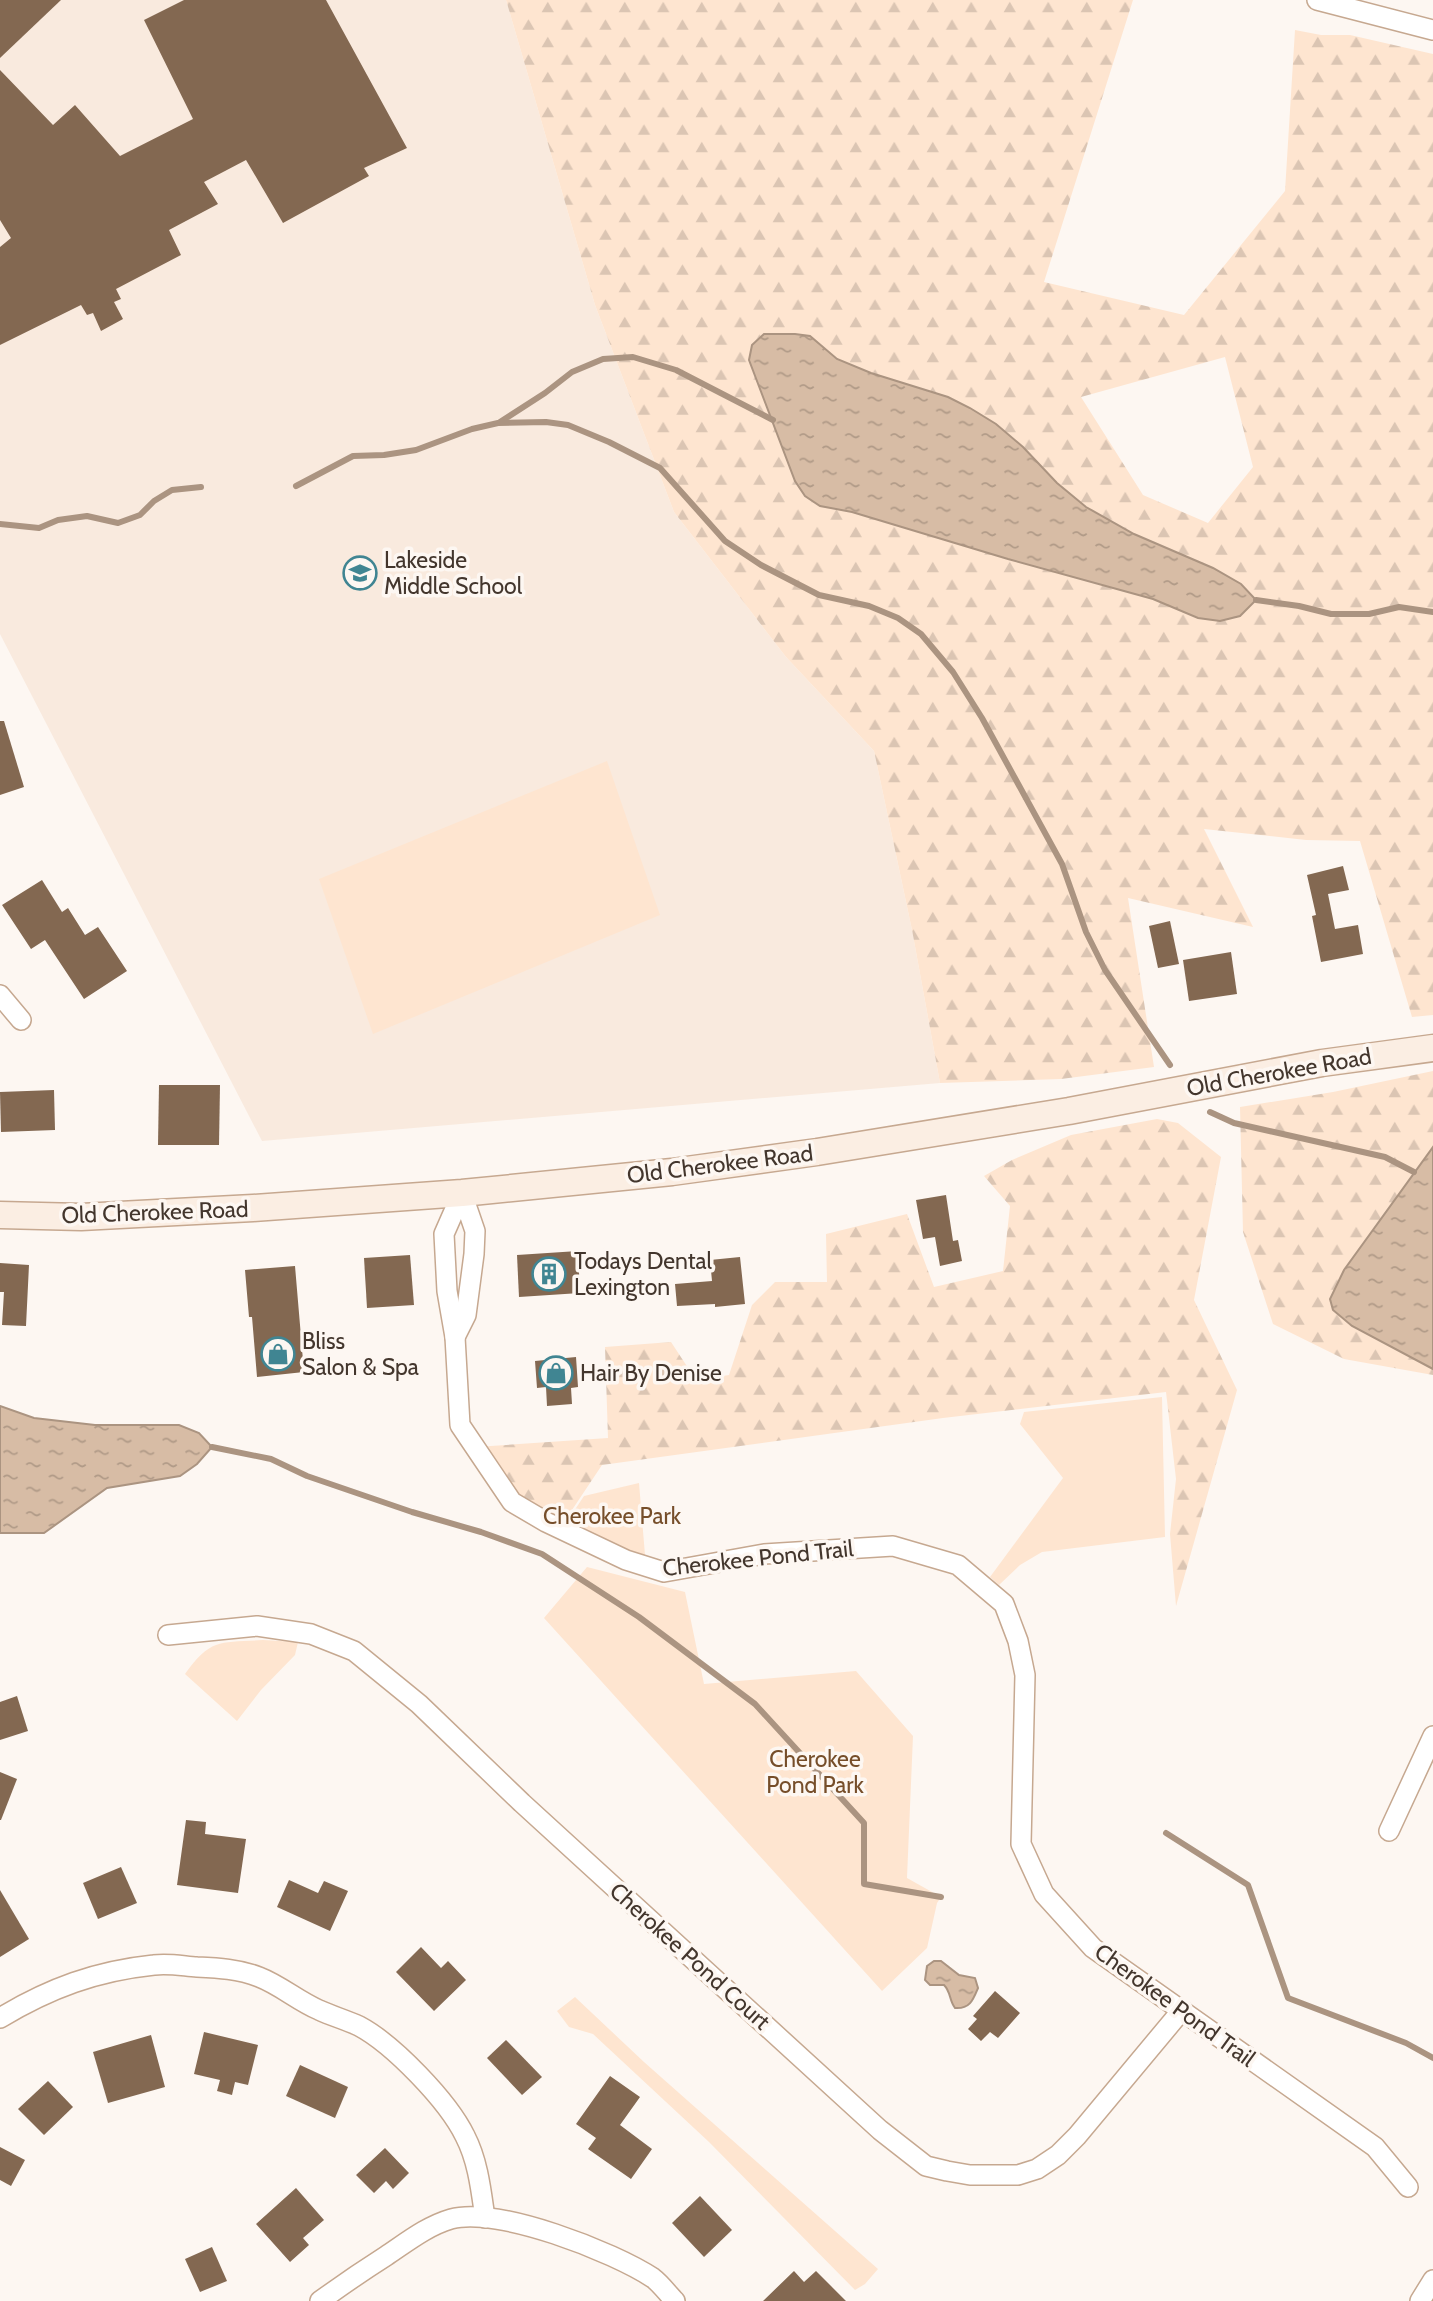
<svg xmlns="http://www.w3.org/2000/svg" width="1433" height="2301" font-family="Cabin,sans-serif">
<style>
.built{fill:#f9eade}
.green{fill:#fee5d0}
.forest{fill:url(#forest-firs);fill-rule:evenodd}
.water{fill:url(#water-ripples);stroke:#ab9481;stroke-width:2}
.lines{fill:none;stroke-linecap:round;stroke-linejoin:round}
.stream{stroke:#ab9481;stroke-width:6}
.building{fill:#836851}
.street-casing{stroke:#c6a890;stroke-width:22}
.secondary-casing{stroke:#c6a890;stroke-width:29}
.street{stroke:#fff;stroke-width:19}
.secondary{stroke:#fbeee3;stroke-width:26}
.labels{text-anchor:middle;stroke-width:7;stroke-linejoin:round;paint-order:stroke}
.poi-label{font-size:23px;fill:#43362d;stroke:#fdf7f2;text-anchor:start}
.street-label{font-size:23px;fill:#43362d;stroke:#fdf7f2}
.park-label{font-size:23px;fill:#764e2a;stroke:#fdf7f2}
</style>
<defs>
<pattern id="forest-firs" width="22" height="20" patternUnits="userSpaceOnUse" patternTransform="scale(1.75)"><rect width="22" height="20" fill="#fee5d0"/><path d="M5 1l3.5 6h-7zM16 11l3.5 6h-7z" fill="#dbc5b3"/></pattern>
<pattern id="water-ripples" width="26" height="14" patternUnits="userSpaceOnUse" patternTransform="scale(1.75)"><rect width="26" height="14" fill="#d7bca5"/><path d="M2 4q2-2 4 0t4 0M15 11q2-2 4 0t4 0" fill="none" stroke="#b09a87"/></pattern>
</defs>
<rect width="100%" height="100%" fill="#fdf7f2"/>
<path class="built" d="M0 0H506L595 305 674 512 786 657 874 751 912 930 940 1083 262 1141 0 634Z"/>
<g class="green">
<path d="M607 761 660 915 373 1034 319 879Z"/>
<path d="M1162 1397 1165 1537 1042 1552 1020 1565 999 1585 990 1577 1063 1478 1020 1424 1024 1412Z"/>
<path d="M639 1483 645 1555H637L564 1526 584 1496Z"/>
<path d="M587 1567 685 1592 704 1684 856 1671 913 1736 907 1878 941 1897 937 1903 927 1948 882 1991 544 1618Z"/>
<path d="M263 1640 298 1642 295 1655 261 1690 237 1721 185 1674C211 1637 221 1643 263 1640Z"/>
<path d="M575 1997 644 2062 878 2269 865 2284 855 2290 709 2142 593 2034 569 2027 557 2011Z"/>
</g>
<g class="forest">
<path d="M506 0H1133L1044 282 1184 315 1285 191 1295 30 1321 35H1350L1433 54V1015L1412 1017 1360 841 1306 840 1204 829 1253 927 1128 898 1154 1067 1061 1079 940 1083 912 930 874 751 786 657 674 512 595 305ZM764 334C778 334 793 332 806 336 819 339 828 355 840 360 890 385 947 390 993 422 1028 447 1052 485 1088 508 1135 540 1191 555 1241 584L1198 618 1153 599 852 512 820 506 795 481 749 360ZM1225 357 1253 467 1208 523 1143 495 1081 397Z"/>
<path d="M1433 1071V1375L1344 1359 1273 1324 1243 1232 1240 1107 1333 1092Z"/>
<path d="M1157 1119 1178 1123 1221 1157 1194 1300 1237 1390 1176 1606 1170 1534 1176 1479 1166 1392 943 1418 602 1465 560 1528 512 1502 475 1447 608 1438 605 1347 671 1342 696 1380 729 1375 752 1305 775 1282H827L826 1234 907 1214 934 1287 1003 1271 1010 1206 984 1176 1012 1160 1071 1135Z"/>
</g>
<g class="water">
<path d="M764 334H795L810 336 837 359 871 373 948 397 970 408 996 424 1023 447 1057 483 1086 507 1134 534 1213 568 1241 584 1256 600 1240 616 1220 621 1198 618 1153 599 1008 559 852 512 820 506 805 496 795 481 749 360 752 345Z"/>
<path d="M1433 1147V1369L1352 1326 1333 1310 1330 1299 1344 1270Z"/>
<path d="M0 1406 34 1418 95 1425H179L199 1433 212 1447 197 1464 180 1476 107 1488 44 1533H0Z"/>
<path d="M934 1961H941L959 1975 975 1978 978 1988C973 2000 970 2009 955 2008 949 2000 951 1992 944 1985H930L925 1980 927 1966Z"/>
</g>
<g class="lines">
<g class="stream">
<path d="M500 422 545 393 572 372 603 359 633 357 676 370 773 420"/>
<path d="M296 486 353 456 384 455 416 450 472 429 498 423 546 422 568 425 609 442 660 468 725 541 761 565 819 595 869 606 898 618 921 634 953 672 982 718 1062 864 1086 932 1105 970 1170 1065"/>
<path d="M0 524 39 528 58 520 87 516 118 523 140 515 154 501 172 490 201 487"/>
<path d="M1256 600 1299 606 1331 614H1369L1399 607 1433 612"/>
<path d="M1210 1112 1234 1123 1385 1157 1414 1172"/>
<path d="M212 1447 271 1459 307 1476 412 1512 481 1532 542 1554 639 1617 755 1704 864 1823V1884L941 1897"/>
<path d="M1166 1833 1248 1885 1288 1998 1406 2043 1433 2058"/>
</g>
</g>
<g class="building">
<path d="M0 0H61L0 58Z"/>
<path d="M184 0H326L407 148 364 168 369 176 283 223 246 160 204 182 218 204 169 230 181 255 116 289 121 299 114 302 123 319 101 331 93 313 87 315 81 305 0 345V247L11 238 0 220V70L53 125 75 105 120 156 193 119 144 20Z"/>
<path d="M0 721H4L24 787 0 795Z"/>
<path d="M1343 866 1349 890 1328 894 1335 929 1358 925 1363 954 1321 962 1312 916 1316 915 1307 875Z"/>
<path d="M42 880 62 912 68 908 85 935 98 927 127 971 84 999 45 940 31 949 2 905Z"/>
<path d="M1170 921 1179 964 1158 968 1149 926Z"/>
<path d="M1231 952 1237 994 1189 1001 1183 960Z"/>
<path d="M159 1085H220L219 1145H158Z"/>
<path d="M54 1090 55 1130 1 1132 0 1092Z"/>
<path d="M946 1195 953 1241 958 1240 962 1261 940 1266 935 1237 923 1239 916 1200Z"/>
<path d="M578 1251 580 1293 519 1297 517 1255Z"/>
<path d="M410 1255 414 1305 367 1308 364 1258Z"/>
<path d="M740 1257 745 1304 715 1307V1304L677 1306 675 1284 712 1281 710 1260Z"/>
<path d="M0 1263 29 1265 26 1326 2 1325 4 1292H0Z"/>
<path d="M295 1266 304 1372 257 1377 252 1317H249L245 1270Z"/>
<path d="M576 1357 578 1387 571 1388 572 1404 547 1406 546 1387 537 1388 535 1361Z"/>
<path d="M17 1696 28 1731 0 1740V1702Z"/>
<path d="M0 1772 17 1779 1 1820H0Z"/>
<path d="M186 1820 206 1822 205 1834 246 1839 238 1893 177 1885Z"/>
<path d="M121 1867 137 1903 98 1919 83 1883Z"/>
<path d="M289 1880 318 1893 324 1881 348 1891 330 1931 277 1907Z"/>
<path d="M0 1890 29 1939 0 1957Z"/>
<path d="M421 1947 441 1968 448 1961 466 1980 434 2011 396 1972Z"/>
<path d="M995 1991 1020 2013 998 2038 990 2032 981 2041 968 2029 977 2019 973 2016Z"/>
<path d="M204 2032 258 2045 248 2085 235 2082 232 2095 217 2091 220 2080 194 2074Z"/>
<path d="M151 2035 165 2087 108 2103 93 2052Z"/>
<path d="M506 2040 542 2077 522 2095 487 2058Z"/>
<path d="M300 2065 348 2087 335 2118 286 2096Z"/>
<path d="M610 2076 640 2097 620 2125 652 2149 631 2179 588 2149 596 2138 576 2124Z"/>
<path d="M48 2081 73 2107 44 2135 18 2109Z"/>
<path d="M0 2147 25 2160 11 2186 0 2180Z"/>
<path d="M385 2148 409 2173 393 2189 386 2181 374 2193 356 2175Z"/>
<path d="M296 2188 324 2220 303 2238 309 2245 290 2262 256 2224Z"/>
<path d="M700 2196 732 2230 704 2257 672 2223Z"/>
<path d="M212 2247 227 2281 200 2292 185 2259Z"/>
<path d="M794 2271 804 2282 816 2271 846 2301H763Z"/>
</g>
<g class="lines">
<defs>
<g id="street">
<path d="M1317 0 1433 30"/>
<path d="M0 995 21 1020"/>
<path d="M462 1193 444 1234 447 1291 455 1337 460 1425 512 1502 546 1522 626 1560 664 1572 764 1554 893 1546 958 1565 1004 1604 1018 1641 1025 1675 1021 1844 1044 1894 1093 1948 1375 2147 1408 2187"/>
<path d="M455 1337 466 1315 474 1254 475 1231 462 1193"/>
<path d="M168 1635 257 1626 311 1634 354 1651 419 1704 522 1803 880 2130 926 2166 947 2171 970 2175H1018L1037 2169 1058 2155 1077 2136 1182 2010"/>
<path d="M1389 1831 1433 1736"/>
<path d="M0 2018C50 1988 96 1971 154 1965 168 1963 183 1966 197 1967 218 1968 239 1969 259 1977 280 1985 298 2001 319 2010 332 2016 346 2020 359 2026 393 2044 448 2101 465 2136 478 2161 481 2190 485 2218"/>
<path d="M320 2301C342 2285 364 2270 386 2256 407 2242 427 2226 451 2219 497 2206 614 2252 653 2278 661 2284 668 2294 675 2301"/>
<path d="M1420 2301 1433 2280"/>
</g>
<path id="secondary" d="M0 1215 81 1217 253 1208 462 1193 672 1172 817 1152 1069 1111 1322 1063 1433 1048"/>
</defs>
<use href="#street" class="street-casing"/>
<use href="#secondary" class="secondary-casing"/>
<use href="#street" class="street"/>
<use href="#secondary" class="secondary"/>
</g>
<defs>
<symbol id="school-ring" viewBox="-11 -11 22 22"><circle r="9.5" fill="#fdf7f2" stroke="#408592" stroke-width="1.5"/><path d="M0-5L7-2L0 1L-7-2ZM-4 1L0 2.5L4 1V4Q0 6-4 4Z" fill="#408592"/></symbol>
<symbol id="building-ring" viewBox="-11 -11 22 22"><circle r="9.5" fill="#fdf7f2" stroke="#408592" stroke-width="1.5"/><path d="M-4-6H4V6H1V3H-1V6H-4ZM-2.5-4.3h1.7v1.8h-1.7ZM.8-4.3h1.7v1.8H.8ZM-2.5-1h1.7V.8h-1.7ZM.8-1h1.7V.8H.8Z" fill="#408592"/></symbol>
<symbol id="shop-ring" viewBox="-11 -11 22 22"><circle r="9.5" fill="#fdf7f2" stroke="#408592" stroke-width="1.5"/><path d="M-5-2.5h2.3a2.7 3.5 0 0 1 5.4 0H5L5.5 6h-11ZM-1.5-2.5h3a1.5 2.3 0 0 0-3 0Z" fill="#408592"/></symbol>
</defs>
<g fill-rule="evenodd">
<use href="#school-ring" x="341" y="554" width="38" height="38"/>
<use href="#building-ring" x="530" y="1255" width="38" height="38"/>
<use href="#shop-ring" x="259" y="1335" width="38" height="38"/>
<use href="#shop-ring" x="537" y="1354" width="38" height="38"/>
</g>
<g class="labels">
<g class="poi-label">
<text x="384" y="568">Lakeside<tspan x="384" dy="26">Middle School</tspan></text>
<text x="574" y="1269">Todays Dental<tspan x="574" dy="26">Lexington</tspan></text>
<text x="302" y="1349">Bliss<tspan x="302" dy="26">Salon &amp; Spa</tspan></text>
<text x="580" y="1381">Hair By Denise</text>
</g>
<g class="street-label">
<text transform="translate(1279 1072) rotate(-10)" y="8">Old Cherokee Road</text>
<text transform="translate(720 1164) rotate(-7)" y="8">Old Cherokee Road</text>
<text transform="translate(155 1212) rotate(-2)" y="8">Old Cherokee Road</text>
<text transform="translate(758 1558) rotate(-6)" y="8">Cherokee Pond Trail</text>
<text transform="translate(690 1956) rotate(42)" y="8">Cherokee Pond Court</text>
<text transform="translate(1175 2005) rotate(36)" y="8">Cherokee Pond Trail</text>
</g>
<g class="park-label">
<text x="612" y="1524">Cherokee Park</text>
<text x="815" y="1767">Cherokee<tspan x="815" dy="26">Pond Park</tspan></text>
</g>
</g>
</svg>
